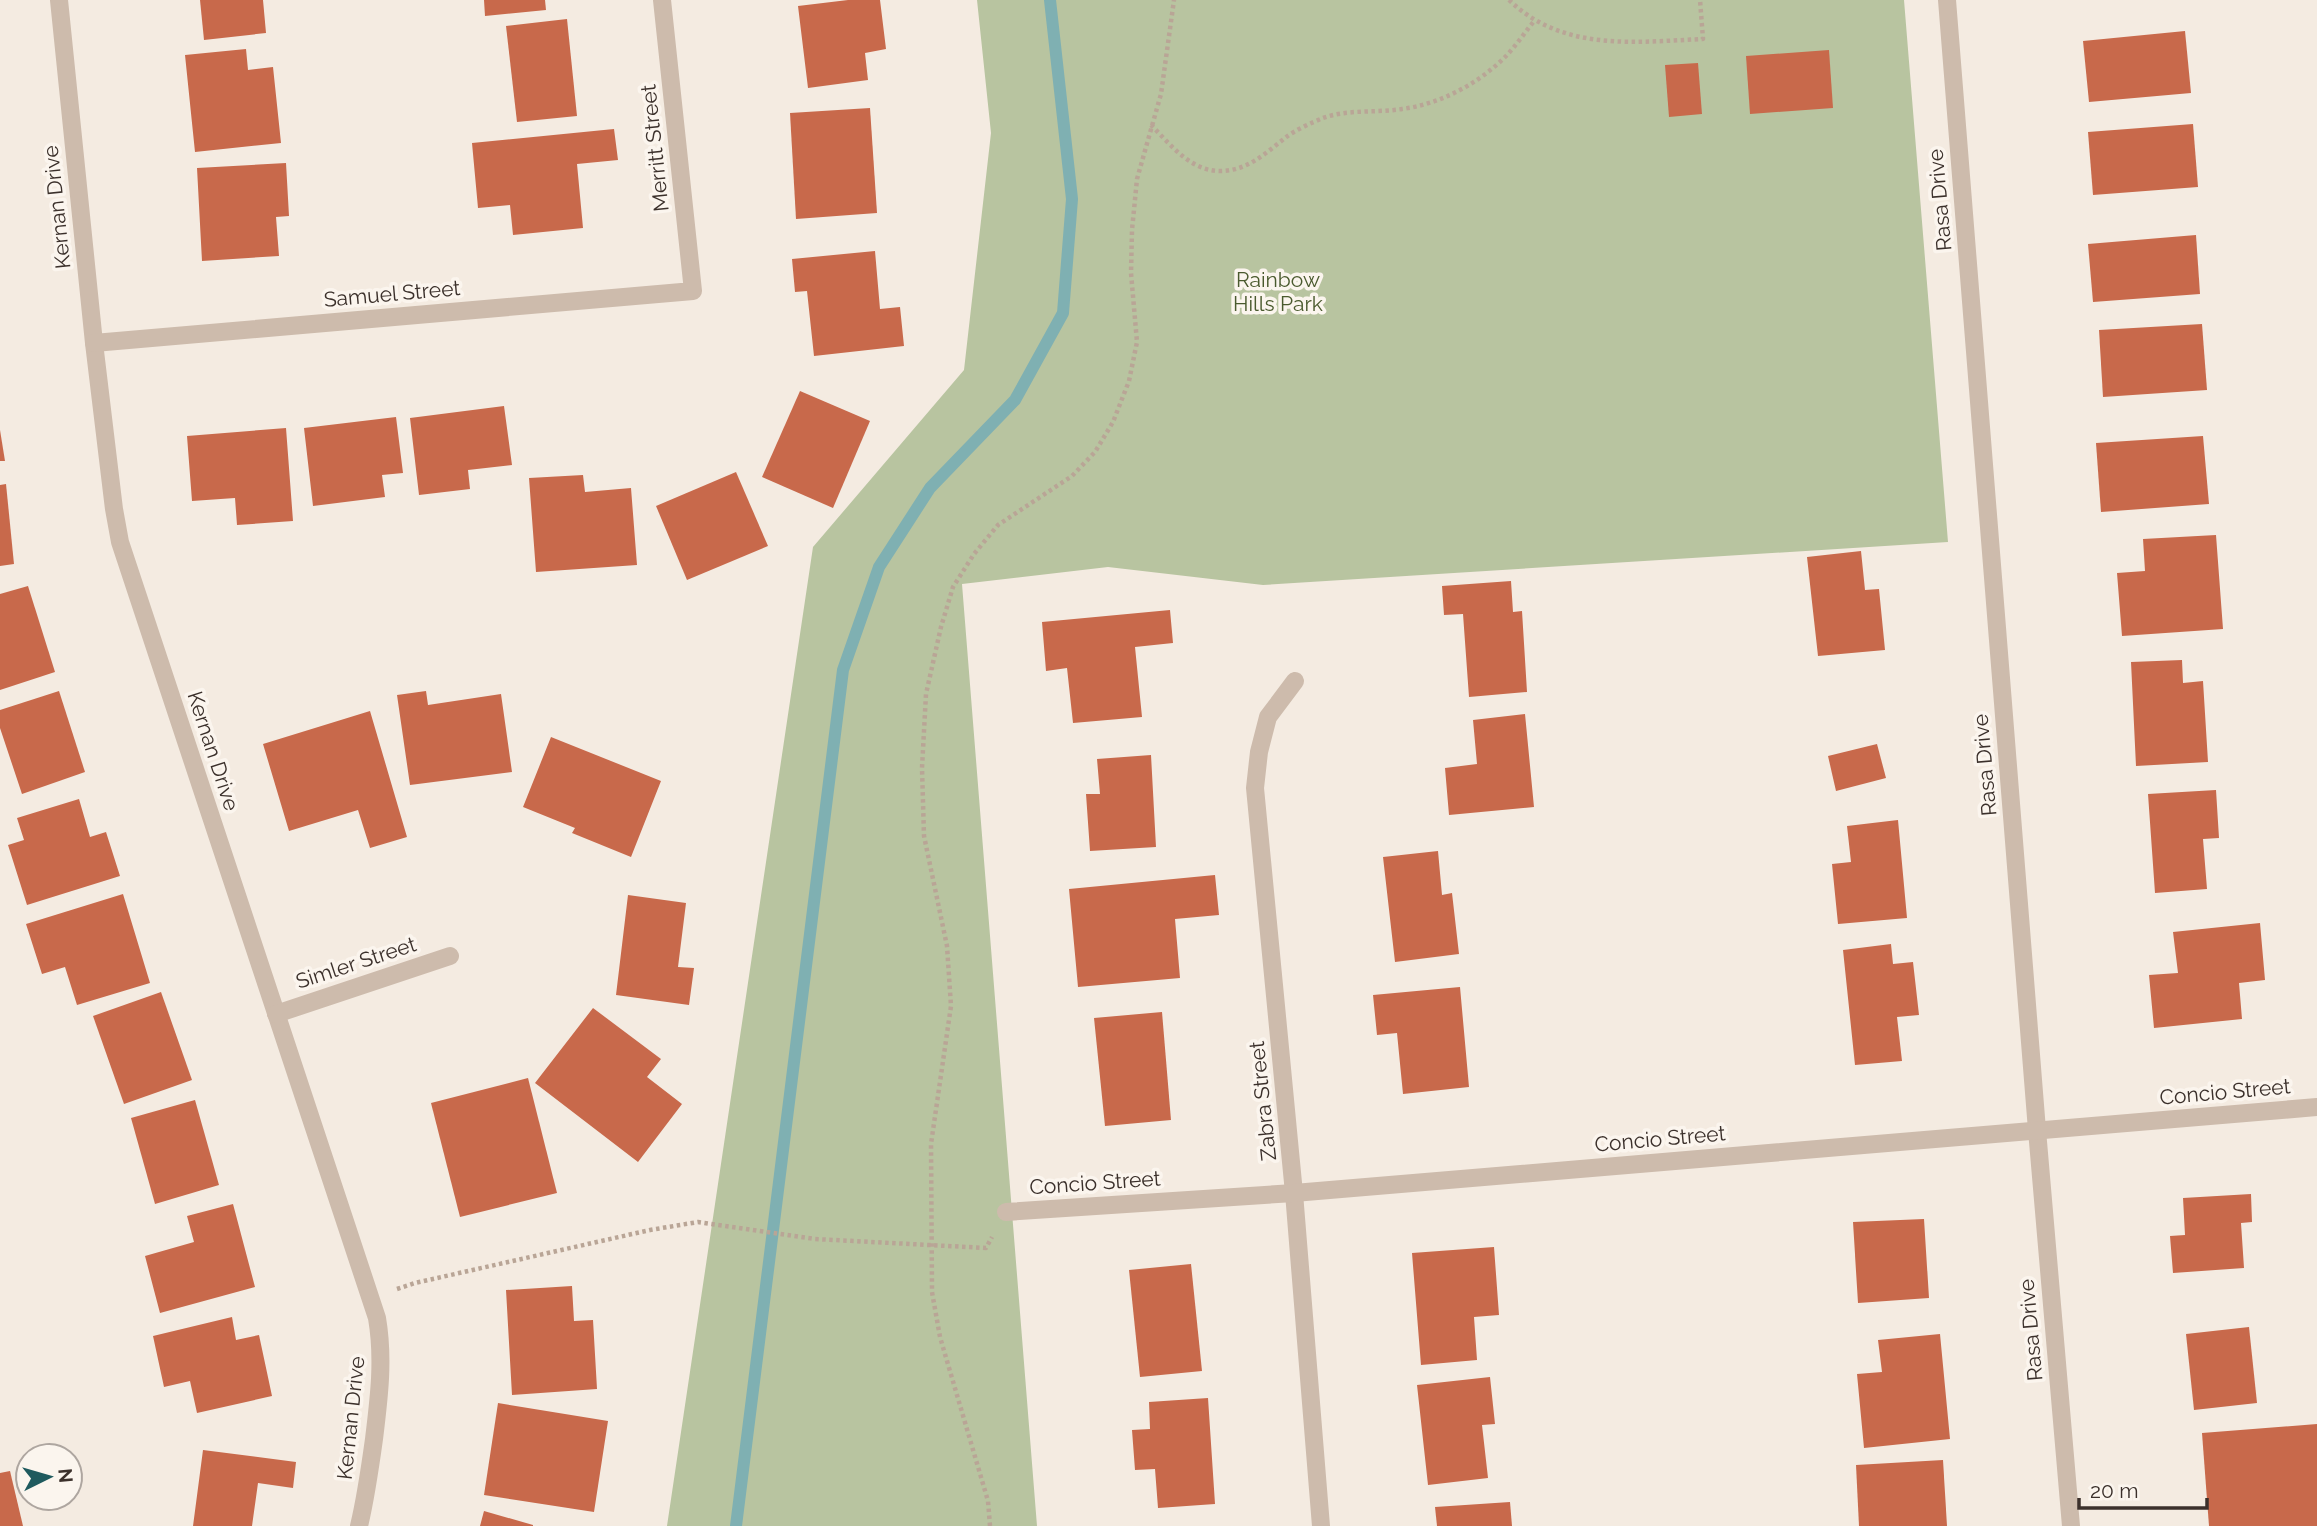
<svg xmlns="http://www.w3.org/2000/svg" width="2317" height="1526" font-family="Raleway,sans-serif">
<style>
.green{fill:#b8c4a0}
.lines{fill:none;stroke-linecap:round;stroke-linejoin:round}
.stream{stroke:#7fb0b2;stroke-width:12}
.building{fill:#c8694b}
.path{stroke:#b9a596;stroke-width:4.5;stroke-dasharray:3.5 3.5;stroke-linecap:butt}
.minor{stroke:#cdbbac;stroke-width:18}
.labels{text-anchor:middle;stroke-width:7;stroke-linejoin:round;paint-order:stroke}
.street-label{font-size:21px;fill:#3b302b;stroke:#fbf5ee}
.park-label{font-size:21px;fill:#4a5a2e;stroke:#fbf5ee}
</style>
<rect width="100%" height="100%" fill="#f4ebe1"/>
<path class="green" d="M977 0H1904L1948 542 1263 585 1108 567 962 584 1037 1526H667L813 547 964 370 991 133Z"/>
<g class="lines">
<path class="stream" d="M736 1526 843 670 879 567 930 488 1015 400 1063 313 1072 199 1050 0"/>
</g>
<g class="building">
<path d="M200 0H263L266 33 204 40Z"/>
<path d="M484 0H545L546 10 485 16Z"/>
<path d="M848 0H880L886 49 865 53 868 80 808 88 798 6Z"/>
<path d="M567 19 577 116 517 122 506 26Z"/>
<path d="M2185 31 2191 93 2089 102 2083 41Z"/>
<path d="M246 49 248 70 273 67 281 143 195 152 185 55Z"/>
<path d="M1829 50 1833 108 1750 114 1746 56Z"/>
<path d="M1698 63 1702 114 1669 117 1665 65Z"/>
<path d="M870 108 877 213 796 219 790 113Z"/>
<path d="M2193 124 2198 187 2093 195 2088 132Z"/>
<path d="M614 129 618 160 577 164 583 228 513 235 510 205 478 208 472 143Z"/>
<path d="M286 163 289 216 276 217 279 256 202 261 197 168Z"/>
<path d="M2196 235 2200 294 2093 302 2088 244Z"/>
<path d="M875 251 880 309 900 307 904 346 814 356 807 291 795 292 792 259Z"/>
<path d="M2202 324 2207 390 2103 397 2099 330Z"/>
<path d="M800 391 870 421 833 508 762 477Z"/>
<path d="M504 406 512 465 468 470 470 489 419 495 410 418Z"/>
<path d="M396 417 403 473 382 475 385 497 313 506 304 428Z"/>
<path d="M286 428 293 521 237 525 235 498 192 501 187 436Z"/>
<path d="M0 430 5 461H0Z"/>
<path d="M2203 436 2209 504 2101 512 2096 443Z"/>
<path d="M736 472 768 546 687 580 656 506Z"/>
<path d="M583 475 585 492 631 488 637 565 536 572 529 478Z"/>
<path d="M6 484 14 564 0 566V485Z"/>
<path d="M2216 535 2223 629 2122 636 2117 573 2145 571 2143 539Z"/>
<path d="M1861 551 1865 590 1879 589 1885 650 1818 656 1807 557Z"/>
<path d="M1511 581 1513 612 1522 611 1527 692 1469 697 1463 614 1444 615 1442 586Z"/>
<path d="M28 586 55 672 0 690V594Z"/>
<path d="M1170 610 1173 643 1135 647 1142 717 1073 723 1067 668 1046 671 1042 622Z"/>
<path d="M2182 660 2183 683 2203 681 2208 762 2136 766 2131 662Z"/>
<path d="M59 691 85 772 22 794 0 728V710Z"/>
<path d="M426 691 428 705 501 694 512 772 410 785 397 695Z"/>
<path d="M370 711 407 837 370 848 358 810 289 831 263 744Z"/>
<path d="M1525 714 1534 807 1449 815 1445 768 1477 764 1473 720Z"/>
<path d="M551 737 661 781 631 857 572 833 575 828 523 807Z"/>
<path d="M1877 744 1886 778 1836 791 1828 756Z"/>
<path d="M1151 755 1156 847 1090 851 1086 794H1100L1097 759Z"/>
<path d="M2216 790 2219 838 2203 839 2207 889 2155 893 2148 794Z"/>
<path d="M79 799 90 837 106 832 120 876 27 905 8 845 24 840 17 818Z"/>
<path d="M1898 820 1907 918 1838 924 1832 864 1851 862 1847 826Z"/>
<path d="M1438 851 1442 895 1452 893 1459 954 1395 962 1383 857Z"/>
<path d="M1215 875 1219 915 1175 919 1180 978 1078 987 1069 889Z"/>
<path d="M123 894 150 983 77 1005 65 967 42 974 26 924Z"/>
<path d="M628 895 686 903 678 967 694 968 689 1005 616 995Z"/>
<path d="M2260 923 2265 980 2239 983 2242 1019 2154 1028 2149 975 2178 973 2173 932Z"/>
<path d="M1891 944 1893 964 1913 962 1919 1015 1897 1017 1902 1061 1855 1065 1843 950Z"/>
<path d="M1460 987 1469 1087 1403 1094 1397 1033 1377 1035 1373 995Z"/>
<path d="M161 992 192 1080 124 1104 93 1016Z"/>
<path d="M593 1008 661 1059 647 1077 682 1104 638 1162 535 1083Z"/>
<path d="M1162 1012 1171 1120 1105 1126 1094 1018Z"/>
<path d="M528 1078 557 1193 460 1217 431 1103Z"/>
<path d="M195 1100 219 1185 155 1204 131 1118Z"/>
<path d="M2251 1194 2252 1222 2241 1223 2244 1268 2173 1273 2170 1236 2185 1235 2183 1198Z"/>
<path d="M233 1204 255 1287 160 1313 145 1256 194 1242 187 1216Z"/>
<path d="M1924 1219 1929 1298 1858 1303 1853 1222Z"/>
<path d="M1494 1247 1499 1315 1474 1317 1477 1360 1421 1365 1412 1253Z"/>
<path d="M1191 1264 1202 1371 1140 1377 1129 1270Z"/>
<path d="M572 1286 574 1321 593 1320 597 1389 512 1395 506 1290Z"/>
<path d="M232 1317 236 1340 259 1335 272 1396 197 1413 190 1381 164 1387 153 1336Z"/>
<path d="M2249 1327 2257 1403 2194 1410 2186 1334Z"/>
<path d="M1940 1334 1950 1439 1864 1448 1857 1374 1882 1372 1878 1340Z"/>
<path d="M1490 1377 1495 1424 1482 1425 1488 1478 1428 1485 1417 1385Z"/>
<path d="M1208 1398 1215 1504 1158 1508 1155 1469 1135 1470 1132 1430 1150 1429 1149 1402Z"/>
<path d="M498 1403 608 1421 594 1512 484 1495Z"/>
<path d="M2317 1424V1526H2209L2202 1433Z"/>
<path d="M203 1450 296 1462 293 1488 258 1483 252 1526H193Z"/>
<path d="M1943 1460 1947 1526H1859L1856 1465Z"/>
<path d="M10 1471 23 1526H0V1473Z"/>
<path d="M1510 1502 1512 1526H1437L1435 1507Z"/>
<path d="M484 1511 533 1525V1526H480Z"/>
</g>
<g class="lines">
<g class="path">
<path d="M1509 0C1563 52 1635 42 1703 39L1700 0"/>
<path d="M1151 125C1170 144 1190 171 1220 171 1247 171 1266 153 1285 138 1295 130 1311 123 1323 118 1348 109 1376 113 1402 109 1440 104 1478 84 1505 57 1516 46 1525 32 1535 20"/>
<path d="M397 1289 415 1283 650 1230 698 1222 815 1239 986 1248 992 1237"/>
<path d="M990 1526 988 1501 940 1337 932 1292 931 1144 951 1006 947 946 924 836 922 768 926 694 941 627 953 587 974 554 998 525 1072 476 1095 452 1113 422 1129 381 1137 342 1131 273 1132 230 1137 179 1161 94 1174 0"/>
</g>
<g class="minor">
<path d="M59 0 94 343 114 509 120 542 377 1318C384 1359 379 1398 374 1439 370 1468 366 1497 359 1526"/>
<path d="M1947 0 2037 1130 2071 1526"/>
<path d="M94 343 693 291 662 0"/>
<path d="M1295 681 1268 717 1259 752 1255 788 1294 1193 1321 1526"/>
<path d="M276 1014 450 956"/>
<path d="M1006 1212 1294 1193 2317 1107"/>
</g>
</g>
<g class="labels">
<g class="street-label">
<text transform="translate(655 148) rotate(-96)" y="7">Merritt Street</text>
<text transform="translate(1940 200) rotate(-95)" y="7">Rasa Drive</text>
<text transform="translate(57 207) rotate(-96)" y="7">Kernan Drive</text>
<text transform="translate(392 294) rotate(-5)" y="7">Samuel Street</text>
<text transform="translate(213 751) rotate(72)" y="7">Kernan Drive</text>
<text transform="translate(1985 765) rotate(-95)" y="7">Rasa Drive</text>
<text transform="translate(356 963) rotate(-18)" y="7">Simler Street</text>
<text transform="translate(2225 1092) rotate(-5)" y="7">Concio Street</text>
<text transform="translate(1263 1101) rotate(-96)" y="7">Zabra Street</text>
<text transform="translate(1660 1139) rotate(-5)" y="7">Concio Street</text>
<text transform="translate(1095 1183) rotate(-4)" y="7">Concio Street</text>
<text transform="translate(2031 1330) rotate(-95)" y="7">Rasa Drive</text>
<text transform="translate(351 1418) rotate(-84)" y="7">Kernan Drive</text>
</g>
<g class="park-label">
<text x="1278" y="287">Rainbow<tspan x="1278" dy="24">Hills Park</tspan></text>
</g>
</g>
<g transform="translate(49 1477) rotate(85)"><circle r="33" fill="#fbf5ee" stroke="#aea6a0" stroke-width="2"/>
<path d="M0-5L12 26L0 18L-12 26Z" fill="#1f5a5e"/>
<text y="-10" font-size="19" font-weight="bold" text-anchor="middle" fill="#3b302b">N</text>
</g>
<path d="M2079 1498v10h128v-10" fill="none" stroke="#3b302b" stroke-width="3.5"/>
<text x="2090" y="1498" font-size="21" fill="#3b302b" stroke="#fbf5ee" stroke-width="5" paint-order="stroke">20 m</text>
</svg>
